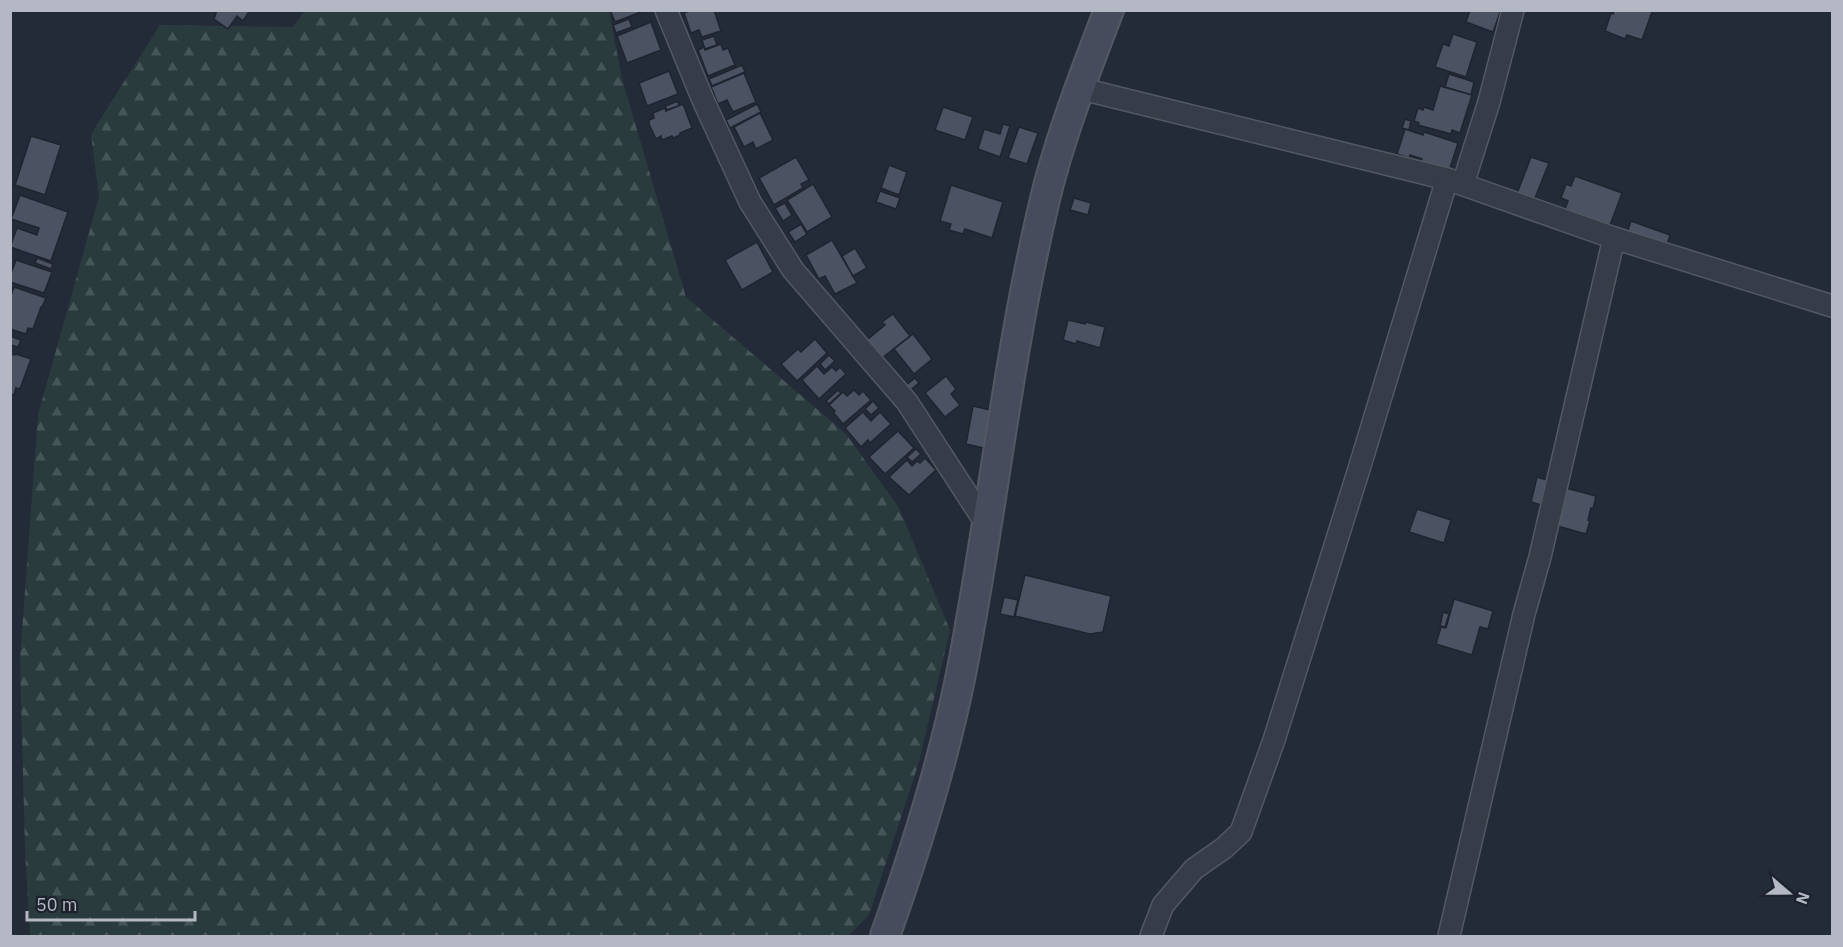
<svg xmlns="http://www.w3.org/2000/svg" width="1843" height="947" font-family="'IBM Plex Sans',sans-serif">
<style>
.forest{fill:url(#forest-firs)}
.building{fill:#4b5261;stroke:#1f242f;stroke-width:1.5}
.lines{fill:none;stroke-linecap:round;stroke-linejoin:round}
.street-casing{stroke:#535863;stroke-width:24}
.secondary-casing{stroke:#535863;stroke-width:32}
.street{stroke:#373d48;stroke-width:21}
.secondary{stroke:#464c5b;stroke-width:28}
</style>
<defs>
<pattern id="forest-firs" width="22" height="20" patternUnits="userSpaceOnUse" patternTransform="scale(1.5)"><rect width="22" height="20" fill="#2a3b3d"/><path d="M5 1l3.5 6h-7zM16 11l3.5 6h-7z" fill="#465557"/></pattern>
</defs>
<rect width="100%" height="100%" fill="#242b38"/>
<path class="forest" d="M305 10 609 11 622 79 686 297 846 434 899 508 950 630 919 762 869 915 848 936H30L25 849 20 659 38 415 99 197 91 134 160 25 293 27Z"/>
<g class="building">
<path d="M217 10H250L243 21 237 16 228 29 214 19Z"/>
<path d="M610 10H640L641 12 615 22Z"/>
<path d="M692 10H714L721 31 702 37 699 30 691 33 684 13Z"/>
<path d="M1470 10H1501L1493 32 1466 22Z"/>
<path d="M1614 10H1657L1656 14 1652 12 1642 40 1627 35 1625 39 1605 31 1611 13 1613 14Z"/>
<path d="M629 19 632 27 616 33 613 25Z"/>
<path d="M651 22 661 50 627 63 617 36Z"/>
<path d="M1453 34 1477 42 1466 77 1435 67 1443 44 1449 46Z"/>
<path d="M714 36 717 45 705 49 702 40Z"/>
<path d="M721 44 723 50 728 48 735 65 708 76 698 50 704 47 705 50Z"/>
<path d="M742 65 745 72 712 86 709 79Z"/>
<path d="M669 71 678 94 647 106 639 83Z"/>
<path d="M744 73 756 102 733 112 727 100 718 104 711 87Z"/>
<path d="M1449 74 1474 82 1471 95 1445 87Z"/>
<path d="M1440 86 1472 95 1460 133 1452 130 1451 134 1418 125 1419 123 1414 121 1418 108 1423 110 1424 107 1433 110Z"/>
<path d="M678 101 679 106 667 110 665 106Z"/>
<path d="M683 104 692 128 680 133V135L673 138 672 136 662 140 661 136 656 139 649 124V120L654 118 653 113 665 108 666 111Z"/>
<path d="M757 104 761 112 730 128 726 120Z"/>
<path d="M943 107 973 117 965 140 935 130Z"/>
<path d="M760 113 773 140 756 149 753 142 744 147 734 127Z"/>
<path d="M1405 119 1411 121 1409 130 1402 128Z"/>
<path d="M1003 124 1010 126 1000 157 978 149 984 129 1000 134Z"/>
<path d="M1019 127 1038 133 1027 164 1008 158Z"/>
<path d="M1405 129 1423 135 1424 132 1458 143 1448 174 1420 164 1422 159 1410 155 1409 158 1397 154Z"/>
<path d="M31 136 61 145 45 195 15 185Z"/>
<path d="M796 157 809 180 801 184 803 188 774 205 759 178Z"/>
<path d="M1531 157 1549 163 1533 203 1516 196Z"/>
<path d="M889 165 907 172 899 195 881 188Z"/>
<path d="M1575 176 1622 193 1609 228 1569 219 1571 211 1565 209 1568 201 1561 198 1566 184 1571 186Z"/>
<path d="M813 184 832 217 807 232 787 200Z"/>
<path d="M951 185 1003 202 992 238 965 229 963 234 949 230 951 224 940 221Z"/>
<path d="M880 191 900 198 896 209 876 202Z"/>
<path d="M20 195 68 212 51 261 10 247 17 228 37 235 39 228 11 219Z"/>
<path d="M1074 198 1091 203 1088 215 1070 210Z"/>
<path d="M785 203 792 215 783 221 775 208Z"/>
<path d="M1631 221 1670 235 1665 251 1625 239Z"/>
<path d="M801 224 807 234 795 242 788 232Z"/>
<path d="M832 240 857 283 835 294 825 276 819 279 806 255Z"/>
<path d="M757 242 773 272 742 290 725 260Z"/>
<path d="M855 248 867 268 853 276 842 256Z"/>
<path d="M37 258 53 264 51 269 35 263Z"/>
<path d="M16 260 52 272 44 293 10 282V276Z"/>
<path d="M14 287 46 298 42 307H41L33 329 28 328 26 334 10 329V298Z"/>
<path d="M893 314 910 336 882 358 867 340 885 325 882 322Z"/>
<path d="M1068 320 1085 324 1086 322 1105 327 1100 348 1077 341 1076 344 1063 340Z"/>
<path d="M913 334 932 359 914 374 894 349Z"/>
<path d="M10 336 21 340 18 347 10 345Z"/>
<path d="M815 339 827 353 797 381 781 364 798 349 801 352Z"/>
<path d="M10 354 15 355 16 354 31 359 20 389 16 388 14 395 10 394Z"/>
<path d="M829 355 835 361 825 370 820 364Z"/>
<path d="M817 366 824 374 832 367 836 371 840 367 846 374 819 399 802 380Z"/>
<path d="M946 376 956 389 951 394 960 405 945 417 925 393Z"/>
<path d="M915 378 919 383 909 391 905 386Z"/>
<path d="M838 390 841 393 829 404 826 401Z"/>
<path d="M854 390 859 395 863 391 871 400 843 424 833 412 835 411 829 405 843 392 847 396Z"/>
<path d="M873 401 879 408 871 415 865 409Z"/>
<path d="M973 406 995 411 988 449 966 444Z"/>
<path d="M863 412 871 421 880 412 891 424 870 443 868 440 861 447 845 428Z"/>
<path d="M898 431 914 448 885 474 869 457Z"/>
<path d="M916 449 921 454 912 462 907 457Z"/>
<path d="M925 458 936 470 909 495 889 477 907 460 912 466 917 461 920 463Z"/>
<path d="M1537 477 1547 480 1541 505 1531 502Z"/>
<path d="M1562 487 1596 496 1593 509 1591 508 1588 520 1590 521 1586 534 1554 525Z"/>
<path d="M1417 509 1451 520 1444 543 1409 532Z"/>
<path d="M1025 575 1111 596 1103 632 1090 634 1015 616Z"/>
<path d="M1004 597 1018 600 1014 617 1000 614Z"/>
<path d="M1454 599 1493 611 1488 629 1480 627 1472 655 1436 644 1441 627 1446 628Z"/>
<path d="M1443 612 1449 614 1445 627 1440 626Z"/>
</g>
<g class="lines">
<defs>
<g id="street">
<path d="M666 10 703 100 750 202 793 270 907 402 987 525"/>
<path d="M1078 88 1447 179 1614 238 1832 306"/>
<path d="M1463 184 1489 102 1513 10"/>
<path d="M1151 936 1163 905 1194 869 1224 848 1241 832 1274 740 1359 469 1447 179"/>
<path d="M1449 936 1524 614 1540 557 1614 238"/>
</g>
<path id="secondary" d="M885 936C915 852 942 767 960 679 993 514 1008 346 1049 183 1065 124 1087 67 1109 10"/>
</defs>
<use href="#street" class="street-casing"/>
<use href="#secondary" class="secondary-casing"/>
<use href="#street" class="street"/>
<use href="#secondary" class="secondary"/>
</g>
<rect width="1843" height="947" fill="none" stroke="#b3b8c4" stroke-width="24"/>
<g transform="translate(1789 893) rotate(110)" stroke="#1d222d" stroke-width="4.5" paint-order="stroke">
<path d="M0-4.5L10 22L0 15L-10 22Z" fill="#b3b8c4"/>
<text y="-9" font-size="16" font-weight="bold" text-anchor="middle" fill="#b3b8c4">N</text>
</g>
<path d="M27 911v9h168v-9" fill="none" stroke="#b3b8c4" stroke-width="3"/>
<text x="36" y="911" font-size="18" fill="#b3b8c4" stroke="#1d222d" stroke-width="4.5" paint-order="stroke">50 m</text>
</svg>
